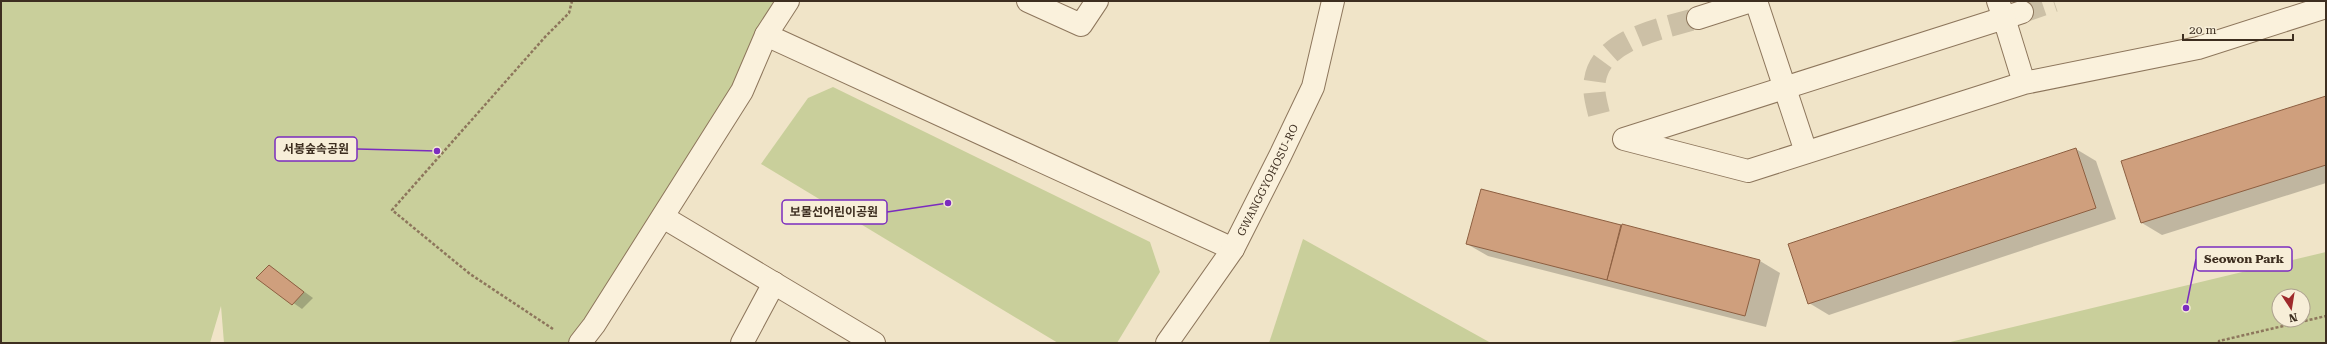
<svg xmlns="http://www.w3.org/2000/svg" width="2327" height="344" font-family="'Roboto Serif','Noto Sans KR',serif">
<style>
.green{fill:#c9cf9b;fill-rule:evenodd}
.shadow{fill:#0003}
.building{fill:#cf9f7d;stroke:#8d5f41}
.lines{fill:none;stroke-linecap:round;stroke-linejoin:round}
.minor-tunnel{stroke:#ccc0a6;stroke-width:22;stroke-dasharray:22 11;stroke-linecap:butt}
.minor-casing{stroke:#8d765c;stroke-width:24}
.path{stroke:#8d765c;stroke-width:2.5;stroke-dasharray:3 2;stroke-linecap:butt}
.minor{stroke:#faf1dc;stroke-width:22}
.labels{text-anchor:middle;stroke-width:4;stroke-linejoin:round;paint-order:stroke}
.street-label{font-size:11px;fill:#3d2e20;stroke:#f7eed8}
.leader{fill:none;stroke:#7b2cbf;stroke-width:1.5}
.callout-dot{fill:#7b2cbf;stroke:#f7eed8;stroke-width:1.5}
.callout{fill:#f7eed8;stroke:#7b2cbf;stroke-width:1.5}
.callout-label{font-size:12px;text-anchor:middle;font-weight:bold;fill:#3d2e20}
</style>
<rect width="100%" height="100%" fill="#f0e4c8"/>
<g class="green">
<path d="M1 1H788L580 343H224L221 306 210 343H1Z"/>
<path d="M833 87 1150 242 1160 272 1117 343H1058L761 164 808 98Z"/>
<path d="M1303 239 1491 343H1269Z"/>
<path d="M2326 252V343H1946ZM2279 296H2303V320H2279Z"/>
</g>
<g class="shadow">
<path d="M2326 97V183L2162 235 2142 223 2123 161Z"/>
<path d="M2076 149 2096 161 2116 219 1829 315 1809 303Z"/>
<path d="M1482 190 1760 261 1780 273 1766 327 1488 256 1467 244Z"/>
<path d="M269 266 313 298 302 309 258 278Z"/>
</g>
<g class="building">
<path d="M2326 96V165L2141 223 2121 161Z"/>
<path d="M2076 148 2096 208 1808 304 1788 244Z"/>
<path d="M1481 189 1621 225 1607 280 1466 244Z"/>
<path d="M1622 224 1760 260 1745 316 1607 280Z"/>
<path d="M269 265 304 292 292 305 256 278Z"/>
</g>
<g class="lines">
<g class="minor-tunnel">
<path d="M2022 12 2054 1"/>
<path d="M1599 114C1596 102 1593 92 1595 80 1601 38 1666 28 1698 18"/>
</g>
<defs>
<g id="minor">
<path d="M1028 1 1081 25 1097 1"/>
<path d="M1756 1 1806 152"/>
<path d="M1998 1 2004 18 2022 12"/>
<path d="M1698 18 1751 1"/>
<path d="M766 35 1233 249"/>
<path d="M2024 83 2004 18 1624 139 1748 171 2024 83 2198 48 2326 7"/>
<path d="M663 217 874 343"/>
<path d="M580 343 594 325 742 91 766 35 788 1"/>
<path d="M742 343 774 283"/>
<path id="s1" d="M1167 343 1233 249 1280 156 1313 87 1333 1"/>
</g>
</defs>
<use href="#minor" class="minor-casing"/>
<g class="path">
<path d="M553 329 470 274 392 210 545 37 569 13 572 1"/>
<path d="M2219 343V341L2326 316"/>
</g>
<use href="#minor" class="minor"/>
</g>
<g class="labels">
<g class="street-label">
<text dy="4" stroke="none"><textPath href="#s1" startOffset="192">GWANGGYOHOSU-RO</textPath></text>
</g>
</g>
<path class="leader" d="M437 151L357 149M948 203L887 212M2186 308L2196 259"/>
<g class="callout-dot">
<circle cx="437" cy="151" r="4"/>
<circle cx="948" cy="203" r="4"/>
<circle cx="2186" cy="308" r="4"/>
</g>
<g class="callout">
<rect x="275" y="137" width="82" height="24" rx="4"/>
<rect x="782" y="200" width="105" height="24" rx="4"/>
<rect x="2196" y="247" width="96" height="24" rx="4"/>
</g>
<g class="callout-label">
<text x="316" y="153">서봉숲속공원</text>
<text x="834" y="216">보물선어린이공원</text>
<text x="2244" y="263">Seowon Park</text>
</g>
<rect width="2327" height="344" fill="none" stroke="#3d2e20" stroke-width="4"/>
<g transform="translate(2291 308) rotate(168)"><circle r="19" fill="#f7eed8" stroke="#ada18e"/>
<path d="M0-3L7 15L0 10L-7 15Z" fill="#9e2a2b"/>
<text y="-6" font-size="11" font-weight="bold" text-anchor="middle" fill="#3d2e20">N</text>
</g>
<path d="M2183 34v6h110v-6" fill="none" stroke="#3d2e20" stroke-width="2"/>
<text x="2189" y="34" font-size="12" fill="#3d2e20" stroke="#f7eed8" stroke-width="3" paint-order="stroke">20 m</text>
</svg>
